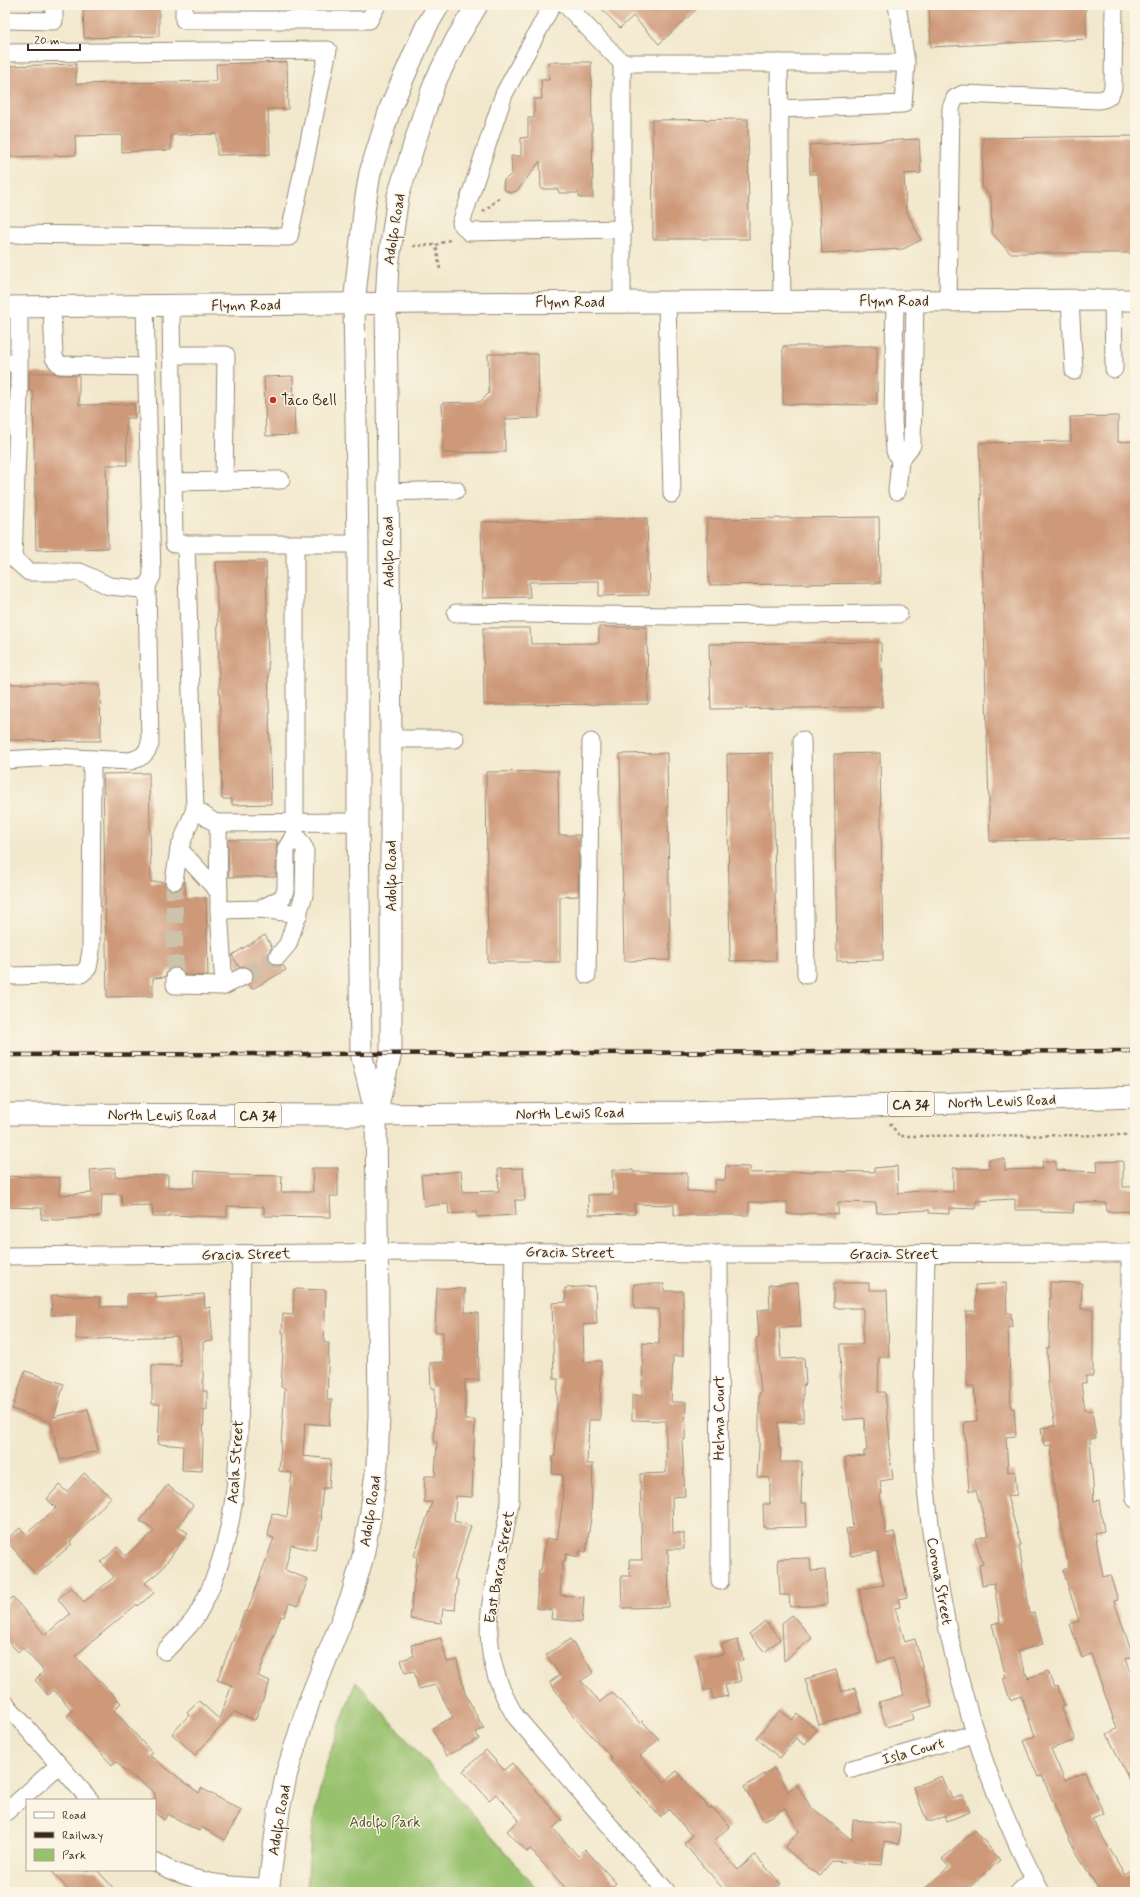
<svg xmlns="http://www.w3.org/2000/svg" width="1140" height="1897" font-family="Mynerve,sans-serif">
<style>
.green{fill:#98c16d;stroke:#6a7646}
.building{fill:#ce9979}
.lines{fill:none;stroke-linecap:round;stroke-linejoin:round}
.minor-tunnel{stroke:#cdc2aa;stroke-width:17;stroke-dasharray:17 8;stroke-linecap:butt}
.minor-casing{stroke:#968976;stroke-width:19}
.major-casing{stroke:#968976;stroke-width:23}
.path{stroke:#968976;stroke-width:2.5;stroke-dasharray:3 3;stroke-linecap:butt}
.minor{stroke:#fff;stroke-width:17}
.major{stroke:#fff;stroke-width:21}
.rail-casing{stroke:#3b2a1e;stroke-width:4.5}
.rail{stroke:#fcf5e5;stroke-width:3;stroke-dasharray:9;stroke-linecap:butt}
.poi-dot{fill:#c8321e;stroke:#fcf5e5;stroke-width:1.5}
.labels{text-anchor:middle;stroke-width:3;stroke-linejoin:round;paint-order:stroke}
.shield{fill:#fcf5e5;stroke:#75675a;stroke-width:1}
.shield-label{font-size:14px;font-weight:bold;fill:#3b2a1e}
.street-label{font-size:15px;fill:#3b2a1e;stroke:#fcf5e5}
.poi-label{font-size:15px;fill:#3b2a1e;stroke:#fcf5e5;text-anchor:start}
.park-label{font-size:15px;fill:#575736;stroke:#fcf5e5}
</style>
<rect width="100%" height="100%" fill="#fcf5e5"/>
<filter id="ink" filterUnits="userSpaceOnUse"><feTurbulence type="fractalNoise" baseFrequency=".025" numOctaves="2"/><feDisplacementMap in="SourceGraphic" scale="8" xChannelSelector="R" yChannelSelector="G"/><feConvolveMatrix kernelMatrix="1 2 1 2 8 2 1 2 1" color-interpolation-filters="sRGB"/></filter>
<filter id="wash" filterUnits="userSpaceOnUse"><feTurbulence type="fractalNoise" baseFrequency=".012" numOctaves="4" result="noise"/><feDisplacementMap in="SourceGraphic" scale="16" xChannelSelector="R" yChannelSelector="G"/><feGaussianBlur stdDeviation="0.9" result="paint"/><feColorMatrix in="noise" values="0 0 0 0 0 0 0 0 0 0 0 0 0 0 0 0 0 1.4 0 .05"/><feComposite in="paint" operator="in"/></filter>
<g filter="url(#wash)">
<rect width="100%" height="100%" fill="#f2e8cd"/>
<path class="green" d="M356 1681 540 1892H307C309 1846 315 1797 330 1753 338 1729 347 1705 356 1681Z"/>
<g id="blocks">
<g class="building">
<path d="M83 5H159V36L84 38Z"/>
<path d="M598 5H701L659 44 633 16 620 28Z"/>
<path d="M929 5H1085L1087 39 931 47Z"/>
<path d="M287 62 288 109H268L270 154 217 155V134L171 135V150L122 152V135L75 136 76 155 10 157 7 66 76 64V84L217 81 216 64Z"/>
<path d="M548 62H591L593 198H579V193H559L558 189H541L540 161 518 190 511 193 505 190 503 187 504 180 512 174 511 156H521V138L528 137V118H534V99H542L541 80H549Z"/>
<path d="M748 119 749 239H653L652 120Z"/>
<path d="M1135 136V253H1010L992 233 991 197 982 186 983 138Z"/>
<path d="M919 139 921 173 904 174 906 210 921 240 903 249 822 253 818 174H810L809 145Z"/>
<path d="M783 346H877V405L783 404Z"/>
<path d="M488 354H538L539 418 505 419V452L443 453 442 403 480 402 489 393Z"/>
<path d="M29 373H54L60 375H79V405L134 404 135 418H126L127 465H106L108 548 36 550 33 391H29Z"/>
<rect x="5" y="374" width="4" height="18"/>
<path d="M293 376 295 435 266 436 264 377Z"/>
<path d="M1118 416V442L1135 441V838L990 841 979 443 1071 441 1070 417Z"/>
<path d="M879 517 880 583 709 585 707 519Z"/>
<path d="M647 518 649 595 599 596V581L529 582 530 597 483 598 481 522Z"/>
<path d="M266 561 271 804 232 805V799H222L216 562Z"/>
<path d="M599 627H647L648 704 484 705 483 628H530L531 644 599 643Z"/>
<path d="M881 642 882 707 711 709 709 644Z"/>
<path d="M5 684H100L101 741 5 740Z"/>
<path d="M667 753 670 960 624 961 620 754Z"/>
<path d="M773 753 776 960 730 961 727 754Z"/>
<path d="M880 753 883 960 837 961 834 754Z"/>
<path d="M558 771 559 835H579L578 896 560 897V962H488L486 772Z"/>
<path d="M149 773 151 882H164L167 888 173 891 182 888 185 881 186 898H206L208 976 185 975 180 969 175 967 167 972 165 977 153 978V996L107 997 103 774Z"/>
<path d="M228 840H277L276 877H229Z"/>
<path d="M265 935 272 947 268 954 269 960 276 966 283 965 286 970 252 989 249 984 254 977 253 971 245 966 239 967 232 955Z"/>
<path d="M989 1159H1005V1170L1042 1169 1043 1161 1056 1162V1170L1098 1172 1097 1162 1123 1161V1187H1135V1211L1107 1212 1106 1203 1074 1202 1073 1213 1041 1212V1210H1015V1199L976 1201V1209L949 1208V1214L929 1213V1210L877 1213 876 1203 838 1202V1214L807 1213V1214H787V1202H749V1215H674V1205L634 1204 635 1214 589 1215 588 1195 613 1194 612 1170H633V1172L687 1173V1191L715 1192V1180H725L726 1166 750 1167V1173L825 1171 874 1172V1168L897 1166 898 1193 921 1191 953 1192V1168H989Z"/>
<path d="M115 1168V1177L168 1175V1187L194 1188 195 1171 228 1173V1175L282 1176 281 1192H313L312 1168H338V1196H330L331 1217 264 1216V1207L227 1206V1217L169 1215V1217H153L152 1205 122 1206 121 1194H102L101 1216 58 1220 41 1219 42 1208 5 1207V1176L60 1178 59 1195 92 1193 90 1170Z"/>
<path d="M523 1168 525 1200H515L516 1215 477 1217 476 1212 449 1214 448 1204 424 1206 421 1175 461 1171 463 1192 499 1191 498 1169Z"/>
<path d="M1050 1282 1082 1283 1081 1309H1093V1376H1086V1383H1081L1085 1411 1092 1410 1096 1438 1090 1439 1094 1501 1099 1500 1104 1531 1095 1533 1103 1577 1110 1575 1118 1600 1114 1601 1133 1656 1126 1659 1135 1683V1792L1107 1734 1117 1729 1091 1654 1082 1658 1070 1624 1079 1621 1063 1570 1069 1568 1053 1482 1051 1445 1044 1446 1041 1428 1055 1426 1048 1384 1047 1348H1049Z"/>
<path d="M798 1283 801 1327 779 1328 781 1359 804 1358 806 1384 803 1385V1422H778L779 1448H781L780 1462H802L801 1503H806L807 1527 764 1528 763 1504H770V1478L757 1477 759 1448V1393H761L756 1338 759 1337 757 1310 770 1309 769 1285Z"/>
<path d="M834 1283H869V1290H887L889 1357H879L878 1392H885L890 1440H888L893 1479 880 1481 882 1494H880L886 1534 894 1532 907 1597 899 1599 900 1607 895 1608 905 1642 915 1639 932 1706 912 1712 914 1719 886 1727 879 1702 904 1695 893 1658 878 1662 863 1611 859 1589 884 1585 877 1551 851 1556 846 1529 853 1528 845 1458 864 1456V1451H867L864 1418 844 1420 840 1383 841 1344H863V1308H834Z"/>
<path d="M1006 1283 1007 1313H1011L1012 1327H1008L1011 1408H1014L1016 1436 1006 1437 1008 1472 1015 1471 1017 1495 1007 1496 1021 1545H1019L1030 1614 1034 1613 1043 1644 1018 1651 1028 1678 1048 1671 1054 1688 1058 1686 1064 1706 1061 1707 1075 1740 1051 1749 1065 1781 1085 1772 1104 1814 1092 1819 1125 1875 1135 1868V1892H1100L1071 1843 1042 1776 1038 1777 1023 1741 1035 1736 1021 1696 1010 1700 1003 1678 1006 1677 992 1624 1000 1622 994 1583 982 1585 979 1565 983 1564 975 1539 989 1535 976 1491H969L964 1422 977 1421 974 1386H967L966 1311H976L975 1285Z"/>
<path d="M634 1284H664V1291H683V1356H673L671 1402H686L685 1440H682L685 1496 672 1497 673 1533H684V1549H668L669 1607 622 1608 621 1576H630L629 1560H642L640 1474 666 1473V1421L632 1420V1395H642L643 1343 659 1344V1309H634Z"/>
<path d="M595 1286 597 1324 583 1325 584 1362 601 1361 600 1420H589L587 1464H593L591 1517 586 1552 580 1551 579 1557 566 1554 565 1561H563L560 1595 584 1597 582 1622 551 1619 552 1610 536 1608 539 1570H541L546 1538 557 1540 562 1507 563 1475 552 1474 553 1456H555L558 1379H554L552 1303 566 1302 565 1288Z"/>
<path d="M437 1288 465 1289V1312L478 1313 479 1380H465V1420H475L472 1497 456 1496 454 1521 471 1526 454 1579 458 1580 455 1610 443 1609 441 1623 410 1619 417 1557 414 1556 432 1502H424L425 1476H435L437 1442H434L435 1388H431L430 1363 443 1362V1332H435Z"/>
<path d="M294 1289 326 1290 324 1343H329L327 1400H332L329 1425 305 1423 303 1456 331 1459 329 1488H323L320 1516H322L315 1550 291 1545 285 1570 308 1579 298 1606 289 1603 284 1617 281 1616 258 1676 270 1681 255 1720 234 1712 195 1755 172 1734 189 1715 187 1713 199 1701 219 1719 232 1685 217 1680 245 1611 247 1612 274 1538 268 1536 272 1513 287 1517 292 1473 279 1471 285 1388 281 1387 284 1333H282L283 1314 293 1315Z"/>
<path d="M156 1293V1298L204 1294 205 1308 210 1307 213 1341 203 1342V1391H207V1410H204L202 1471 182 1470 183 1446 158 1444 160 1404H152V1365L181 1366 178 1336 99 1339V1340L76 1339 77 1315H51L52 1295 100 1297V1307L127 1306V1294Z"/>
<path d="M25 1371 64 1384 54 1417 88 1409 98 1451 60 1460 51 1422 12 1409Z"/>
<path d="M84 1473 111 1497 70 1542 72 1544 36 1575 6 1540 20 1528 26 1534 56 1508 47 1499 59 1485 67 1492Z"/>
<path d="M167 1485 193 1505 178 1526 188 1533 161 1570 145 1583 154 1593 138 1606 137 1604 75 1656 121 1703 114 1710 152 1753 149 1755 199 1793 201 1788 241 1810 225 1840 201 1827 199 1831 168 1814 164 1820 155 1813V1793L124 1770 116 1761 112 1765 67 1716 73 1711 54 1690 48 1695 35 1680 44 1671 23 1648 18 1652 5 1638V1604L13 1597 45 1635 70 1614 58 1599 71 1587 84 1602 114 1577 101 1562 118 1547 125 1556 155 1531 140 1521Z"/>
<path d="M810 1558 811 1571 825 1570 827 1605 790 1607 789 1595H780L778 1559Z"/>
<path d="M792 1615 812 1638 784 1661 782 1623Z"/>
<path d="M765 1621 780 1639 765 1652 749 1634Z"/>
<path d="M441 1638 447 1662 457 1660 465 1693 484 1729 476 1732 479 1739 446 1756 432 1728 453 1717 436 1685 419 1689 414 1671 405 1673 401 1660 414 1656 411 1645Z"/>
<path d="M570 1639 594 1672 581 1681 600 1702 612 1692 640 1723 642 1721 659 1739 640 1756 664 1782 677 1771 710 1809 712 1807 730 1826 713 1842 738 1870 755 1855 781 1884 772 1892H726L684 1844 692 1836 669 1809 660 1817 610 1760 612 1758 571 1713 550 1682 560 1675 546 1655Z"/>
<path d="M738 1640 743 1660 737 1662 741 1681 725 1685 728 1696 713 1699 711 1689 704 1691 697 1659 724 1654 721 1644Z"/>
<path d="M836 1670 842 1692 855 1688 862 1712 819 1725 805 1679Z"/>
<path d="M780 1710 792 1720 797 1714 817 1730 804 1745 796 1738 780 1758 756 1738Z"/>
<path d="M486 1750 504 1770 512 1763 562 1820 553 1828 578 1856 585 1849 616 1883 606 1892H569L530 1849 527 1852 507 1831 519 1820 496 1794 489 1800 463 1771Z"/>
<path d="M774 1768 788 1791 797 1785 810 1806 852 1840 853 1820 900 1824 899 1844 884 1842 882 1865 832 1861 819 1876 785 1848 799 1831 785 1808 764 1821 744 1787Z"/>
<path d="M942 1776 952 1799 963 1795 970 1812 947 1821 945 1816 933 1821H927L913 1787Z"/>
<path d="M975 1830 1000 1860 964 1892H921L949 1867 942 1859Z"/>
<path d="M51 1870H97L117 1892H70Z"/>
</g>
</g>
</g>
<g filter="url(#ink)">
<use href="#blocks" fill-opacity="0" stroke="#968976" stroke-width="1"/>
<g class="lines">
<g class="minor-tunnel">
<path d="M174 881 175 977"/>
<path d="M244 976 278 956"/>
</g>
<defs>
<g id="minor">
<path d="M184 5V20H369L377 5"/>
<path d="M552 5 504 94 461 223 469 232 623 229"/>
<path d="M566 5 622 63H906L897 5"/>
<path d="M5 20 54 21V5"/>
<path d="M5 53 328 50 289 237 5 234"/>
<path d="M622 63V302"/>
<path d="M779 63 782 301"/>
<path d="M780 109 903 104 906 63"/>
<path d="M1113 299 1114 369"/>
<path d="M948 300 951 108 955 98 963 94 1098 100C1107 99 1110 97 1113 88L1114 5"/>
<path d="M1070 300 1074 371"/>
<path d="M895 301 893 421 895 451 900 460"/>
<path d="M667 302 672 494"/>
<path d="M171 306 174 544H358"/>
<path d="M19 307V396L13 558 29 572H80L109 586 141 589 147 586 152 576 145 306"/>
<path d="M52 307 54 358 60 365 147 367"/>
<path d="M171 355H226L224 481"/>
<path d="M5 363H19"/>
<path d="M173 482 281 480"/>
<path d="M897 491 900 460 912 445 915 301"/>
<path d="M387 492 456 490"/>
<path d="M186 544 195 809 215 823 358 822"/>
<path d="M456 613 673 616 899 614"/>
<path d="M391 739H455"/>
<path d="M802 740 806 975"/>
<path d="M5 760 56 757 130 761C141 758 146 755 150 744L147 586"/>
<path d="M218 823 219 910 261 909 299 914"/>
<path d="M179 849 219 892"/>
<path d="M174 881 179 849 195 809"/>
<path d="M261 909 282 898 286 890V849L295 834"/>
<path d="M219 910 224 986"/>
<path d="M278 956 288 944 304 895 305 849 295 834V544"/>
<path d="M5 974 14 976 81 974 88 968 91 951 92 759"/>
<path d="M587 975 591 742"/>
<path d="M175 977V985L224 986 244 976"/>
<path d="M514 1252 510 1501C499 1585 466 1637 516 1717L667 1892"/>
<path d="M1130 1253V1437L1135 1499"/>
<path d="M719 1254 720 1581"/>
<path d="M926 1254C925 1322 921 1391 924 1459 927 1518 937 1577 949 1635 969 1725 997 1810 1041 1892"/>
<path d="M5 1256 417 1252 719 1254 1135 1253"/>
<path d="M165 1651C175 1640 189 1628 197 1615 238 1544 239 1460 240 1381 240 1339 240 1296 241 1254"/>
<path d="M5 1703 90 1800"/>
<path d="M852 1769 974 1734"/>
<path d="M5 1813 59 1765"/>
<path d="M155 1862C190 1883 228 1886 268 1887"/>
<path d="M1019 1892 1034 1879"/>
</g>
<g id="major">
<path d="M5 307 425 303 1135 300"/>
<path d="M376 1113 391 1053V739L386 303 388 266 398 196 423 116 435 82 456 40 477 5"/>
<path d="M5 1114 376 1115 687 1112 1135 1097"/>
<path d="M268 1892 279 1810 287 1772 310 1699 352 1595 363 1556 370 1518 377 1465 379 1415 376 1115 361 1053 358 822V544L354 304 365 203 370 173 391 106 426 27 439 5"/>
</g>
</defs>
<use href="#minor" class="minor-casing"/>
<use href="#major" class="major-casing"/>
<g class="path">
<path d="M483 212 501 196"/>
<path d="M413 246 436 245"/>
<path d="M440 269 436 245 452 239"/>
<path d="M890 1123 899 1136 1135 1135"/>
</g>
<use href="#minor" class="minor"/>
<use href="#major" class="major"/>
<defs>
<path id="rail" d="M5 1055 1135 1051"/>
</defs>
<use href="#rail" class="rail-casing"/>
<use href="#rail" class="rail"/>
</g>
</g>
<circle class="poi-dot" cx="273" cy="400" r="4"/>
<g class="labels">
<g class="shield">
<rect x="888" y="1092" width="46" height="24" rx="3"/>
<rect x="235" y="1103" width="46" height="24" rx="3"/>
</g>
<g class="shield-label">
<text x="911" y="1109">CA 34</text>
<text x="258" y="1120">CA 34</text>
</g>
<g class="street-label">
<text transform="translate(394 229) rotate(-81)" y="5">Adolfo Road</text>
<text x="894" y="306">Flynn Road</text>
<text x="570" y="307">Flynn Road</text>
<text transform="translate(246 305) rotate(-1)" y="5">Flynn Road</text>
<text transform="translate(388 552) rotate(-91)" y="5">Adolfo Road</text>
<text transform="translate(391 876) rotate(-90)" y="5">Adolfo Road</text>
<text transform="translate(1002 1101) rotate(-2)" y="5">North Lewis Road</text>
<text transform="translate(570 1113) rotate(-1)" y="5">North Lewis Road</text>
<text x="162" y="1120">North Lewis Road</text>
<text transform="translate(570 1252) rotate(1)" y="5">Gracia Street</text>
<text transform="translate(246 1254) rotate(-1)" y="5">Gracia Street</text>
<text x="894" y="1259">Gracia Street</text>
<text transform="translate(719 1418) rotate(-90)" y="5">Helma Court</text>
<text transform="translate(235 1462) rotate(-86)" y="5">Acala Street</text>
<text transform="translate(370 1511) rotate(-81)" y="5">Adolfo Road</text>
<text transform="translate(499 1567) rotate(-80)" y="5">East Barca Street</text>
<text transform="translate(940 1581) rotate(80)" y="5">Corona Street</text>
<text transform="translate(913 1751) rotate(-16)" y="5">Isla Court</text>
<text transform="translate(279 1820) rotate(-80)" y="5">Adolfo Road</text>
</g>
<g class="poi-label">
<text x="281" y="405">Taco Bell</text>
</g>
<g class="park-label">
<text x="385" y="1827">Adolfo Park</text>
</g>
</g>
<rect width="1140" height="1897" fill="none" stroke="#fcf5e5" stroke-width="20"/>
<rect x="26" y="1799" width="130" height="72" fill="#fcf5e5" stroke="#afa495"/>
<rect x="34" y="1812" width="20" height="6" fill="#ffffff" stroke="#afa495"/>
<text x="62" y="1819" font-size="12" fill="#3b2a1e">Road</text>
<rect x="34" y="1832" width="20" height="6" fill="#3b2a1e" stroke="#afa495"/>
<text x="62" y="1839" font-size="12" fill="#3b2a1e">Railway</text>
<rect x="34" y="1849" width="20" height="12" fill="#98c16d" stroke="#afa495"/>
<text x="62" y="1859" font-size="12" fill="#3b2a1e">Park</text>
<path d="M28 44v6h52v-6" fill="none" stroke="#3b2a1e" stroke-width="2"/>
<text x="34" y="44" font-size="12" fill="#3b2a1e" stroke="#fcf5e5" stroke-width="3" paint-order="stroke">20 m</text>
</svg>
